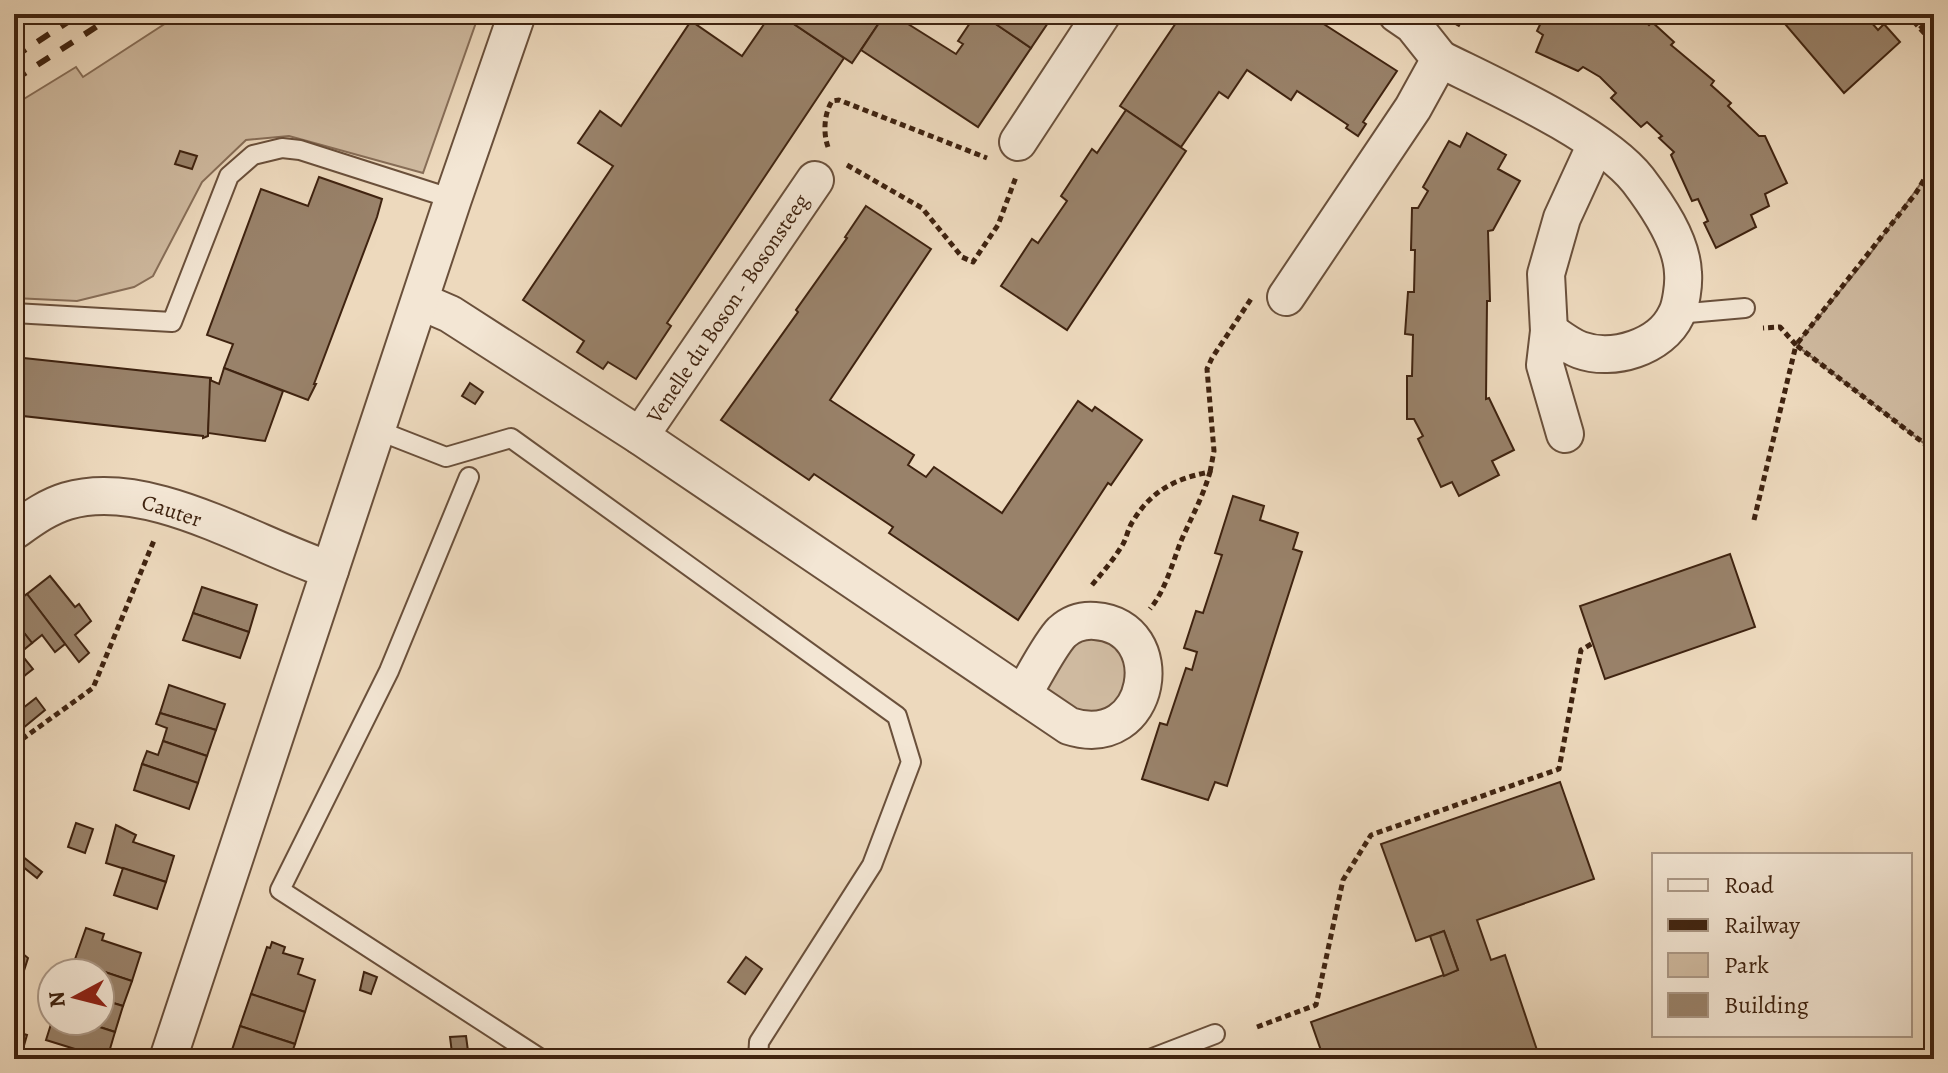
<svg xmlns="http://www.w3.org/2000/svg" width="1948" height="1073" font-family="Alegreya,serif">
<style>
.green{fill:#cfbaa0;stroke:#876e58;stroke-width:2}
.building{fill:#99826a;stroke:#3f2310;stroke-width:2}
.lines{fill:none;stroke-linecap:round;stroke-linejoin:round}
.lane-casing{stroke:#6a503b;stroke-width:22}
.street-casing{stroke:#6a503b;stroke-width:40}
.path{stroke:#3f2310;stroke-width:5;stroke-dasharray:6 4;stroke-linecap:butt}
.lane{stroke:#f3e6d4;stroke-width:18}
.street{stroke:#f3e6d4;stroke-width:36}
.rail{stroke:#3f2310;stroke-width:6;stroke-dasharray:14 14;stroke-linecap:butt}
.labels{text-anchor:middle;stroke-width:6;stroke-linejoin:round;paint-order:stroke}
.street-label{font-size:22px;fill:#3f2310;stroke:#f3e6d4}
</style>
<rect width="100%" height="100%" fill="#edd9bd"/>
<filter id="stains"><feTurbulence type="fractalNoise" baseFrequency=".0025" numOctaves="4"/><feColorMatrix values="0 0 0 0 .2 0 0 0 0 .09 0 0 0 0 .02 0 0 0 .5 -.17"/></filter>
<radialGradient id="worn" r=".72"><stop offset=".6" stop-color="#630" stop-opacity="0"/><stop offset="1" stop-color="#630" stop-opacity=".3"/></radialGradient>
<g class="green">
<path d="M180 14H479L423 173 289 136 246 140 202 182 153 276 134 287 77 301 14 298V105L76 67 83 77Z"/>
<path d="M1934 165V451L1796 345 1868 257Z"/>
<path d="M1096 628 1131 658 1126 701 1095 723 1044 694 1062 651Z"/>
</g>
<g class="building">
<path d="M771 14H779L844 58 667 323 671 326 636 379 608 362 603 369 577 352 584 341 523 300 613 166 578 143 600 111 621 126 691 21 742 56Z"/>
<path d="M779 14H885L852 63Z"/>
<path d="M885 14H892L956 54 963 44 958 41 976 14H981L1031 48 978 127 861 50Z"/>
<path d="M981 14H1054L1031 48Z"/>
<path d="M1182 14H1308L1397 71 1363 122 1366 124 1358 136 1346 128 1348 125 1297 91 1291 100 1247 70 1228 98 1219 92 1181 147 1120 106Z"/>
<path d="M1545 14H1638L1649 25 1652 22 1674 42 1671 45 1714 81 1711 85 1731 103 1728 106 1759 136H1765L1787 183 1765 194 1769 206 1751 215 1756 227 1716 248 1704 223 1708 221 1698 199 1692 201 1671 155 1674 152 1659 138 1662 136 1647 122 1641 127 1611 98 1616 93 1600 77 1583 67 1578 71 1536 52 1543 35 1537 31Z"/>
<path d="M1773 14H1864L1878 30 1884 24 1900 42 1844 93 1780 18 1779 20Z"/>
<path d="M1126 110 1186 151 1067 330 1001 286 1032 239 1038 243 1067 201 1061 196 1092 149 1097 153Z"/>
<path d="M1467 133 1506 155 1498 169 1520 181 1493 230 1488 231 1490 301H1487L1486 399 1489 398 1514 450 1492 461 1499 475 1459 496 1452 482 1441 487 1418 439 1423 436 1414 419H1407V376H1412L1413 335 1405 334 1408 292H1414L1415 250H1411L1412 208H1418L1428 191 1423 187 1449 141 1460 147Z"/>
<path d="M180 151 197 156 192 169 175 164Z"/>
<path d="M319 177 382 199 377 217 314 384H316L308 400 224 368 233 344 207 335 261 189 308 206Z"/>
<path d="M866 206 931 249 830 400 914 455 908 465 926 477 934 467 1002 513 1078 401 1092 411 1095 407 1142 440 1111 485 1108 483 1018 620 889 533 893 527 814 474 809 480 721 420 798 312 796 310 847 238 845 237Z"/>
<path d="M14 357 211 378 208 436 203 438V436L14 415Z"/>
<path d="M224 368 283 391 265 441 208 433 210 380 219 384Z"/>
<path d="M470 383 483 392 475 404 462 396Z"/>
<path d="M1233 496 1264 506 1260 520 1298 533 1293 549 1302 552 1227 786 1215 782 1208 800 1142 779 1160 723 1167 725 1186 668 1192 670 1197 652 1184 648 1196 611 1203 613 1222 555 1215 553Z"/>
<path d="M1730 554 1755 627 1605 679 1580 606Z"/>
<path d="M50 576 75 607 79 604 91 621 75 635 89 653 79 662 27 594Z"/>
<path d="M202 587 257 605 249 632 193 613Z"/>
<path d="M27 594 65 644 55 652 42 635 32 643 14 620V604Z"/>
<path d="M193 613 249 632 240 658 183 640Z"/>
<path d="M14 620 32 643 20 653 33 669 24 676 14 663Z"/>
<path d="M14 663 24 676 14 684Z"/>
<path d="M169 685 225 704 216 730 160 713Z"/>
<path d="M36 698 45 710 17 733 14 728V715Z"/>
<path d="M160 713 216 730 207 756 163 741 167 728 156 724Z"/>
<path d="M163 741 207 756 198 783 142 764 147 751 158 755Z"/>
<path d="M142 764 198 783 189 809 134 790Z"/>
<path d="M1560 782 1594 879 1477 920 1491 960 1505 955 1538 1053 1520 1059H1324L1311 1022 1458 970 1444 931 1416 941 1381 844Z"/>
<path d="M76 823 93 829 85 853 68 847Z"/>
<path d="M116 825 136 835 133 842 174 856 166 882 106 863Z"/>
<path d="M22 856 42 872 37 878 17 862Z"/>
<path d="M123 868 166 882 157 909 114 895Z"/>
<path d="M86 928 104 934 102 940 141 953 132 981 74 962Z"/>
<path d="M1444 931 1458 970 1444 976 1430 936Z"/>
<path d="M272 942 285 947 283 953 303 959 298 974 315 980 305 1012 251 994 267 947 270 948Z"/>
<path d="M17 949 28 958 14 1002V953Z"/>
<path d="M746 957 762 969 745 994 728 982Z"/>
<path d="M90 967 132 981 123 1006 100 999V973H88Z"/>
<path d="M364 972 377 977 371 994 360 990Z"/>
<path d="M251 994 305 1012 295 1044 240 1026Z"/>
<path d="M100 999 123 1006 115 1032 81 1021H100Z"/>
<path d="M52 1021H81L115 1032 107 1059 46 1040Z"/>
<path d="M240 1026 295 1044 290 1059H238L230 1056Z"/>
<path d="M14 1031 27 1035 23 1049 14 1046Z"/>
<path d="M466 1036 468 1051 452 1053 450 1037Z"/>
</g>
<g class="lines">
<defs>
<g id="lane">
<path d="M14 313 172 322 229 176 253 155 282 148 300 150 453 199"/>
<path d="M1677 314 1745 308"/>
<path d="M377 430 446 457 511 438 897 716 911 762 872 865 759 1042 758 1059"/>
<path d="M469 477 389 671 280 890 541 1059"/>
<path d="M1150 1059 1215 1034"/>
</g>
<g id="street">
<path d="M1440 59C1494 86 1602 134 1638 180 1657 205 1682 241 1683 273 1684 284 1681 306 1676 315 1661 347 1613 362 1580 350 1569 346 1558 337 1549 331"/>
<path d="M1018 142 1102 14"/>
<path d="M1286 297 1413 108 1440 59 1413 25 1397 14"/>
<path d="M420 301 450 314 640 436 1069 726C1153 753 1172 626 1095 621 1083 620 1072 623 1062 632 1050 644 1033 678 1023 694"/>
<path d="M1565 434 1545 365 1549 331 1546 274 1562 218 1596 144"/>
<path d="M640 436 815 180"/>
<path d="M14 531C31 519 47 507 67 501 149 477 253 545 330 570"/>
<path d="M168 1059 453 199 517 14"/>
</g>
</defs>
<use href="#lane" class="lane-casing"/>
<use href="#street" class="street-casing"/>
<g class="path">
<path d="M1907 14 1934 44"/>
<path d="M1457 26 1464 14"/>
<path d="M1920 29 1934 15"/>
<path d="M828 147C823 133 824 114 832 101L839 100 987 158"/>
<path d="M1934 163 1916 193 1796 345 1934 451"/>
<path d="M847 165 922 208 962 257 973 262 998 225 1016 177"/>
<path d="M1210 472 1214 451 1207 369 1212 358 1251 299"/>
<path d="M1754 520 1796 345 1780 327 1763 328"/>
<path d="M1092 585C1103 572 1114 559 1123 544 1127 537 1128 528 1133 521 1151 491 1176 478 1210 472 1203 497 1191 518 1181 541 1172 564 1166 589 1150 609"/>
<path d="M14 745 93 688 155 538"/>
<path d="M1257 1027 1316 1005 1343 880 1371 835 1559 769 1581 650 1593 643"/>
</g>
<use href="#lane" class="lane"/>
<use href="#street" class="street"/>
<g class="rail">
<path d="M14 57 80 14"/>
<path d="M14 80 116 14"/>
</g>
</g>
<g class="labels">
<g class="street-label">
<text transform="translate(727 308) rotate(-56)" y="8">Venelle du Boson - Bosonsteeg</text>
<text transform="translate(172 510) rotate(18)" y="8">Cauter</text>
</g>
</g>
<rect width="1948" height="1073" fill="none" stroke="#edd9bd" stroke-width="48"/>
<rect x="16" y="16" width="1916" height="1041" fill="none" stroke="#3f2310" stroke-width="4"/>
<rect x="24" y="24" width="1900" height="1025" fill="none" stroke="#3f2310" stroke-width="2"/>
<rect x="1652" y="853" width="260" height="184" fill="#f3e6d4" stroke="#ab9886" stroke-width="2"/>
<rect x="1668" y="879" width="40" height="12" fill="#f3e6d4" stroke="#ab9886" stroke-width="2"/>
<text x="1724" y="893" font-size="24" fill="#3f2310">Road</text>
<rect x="1668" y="919" width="40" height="12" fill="#3f2310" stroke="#ab9886" stroke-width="2"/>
<text x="1724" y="933" font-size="24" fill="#3f2310">Railway</text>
<rect x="1668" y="953" width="40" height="24" fill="#cfbaa0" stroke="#ab9886" stroke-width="2"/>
<text x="1724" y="973" font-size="24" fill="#3f2310">Park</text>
<rect x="1668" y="993" width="40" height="24" fill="#99826a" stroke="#ab9886" stroke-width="2"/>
<text x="1724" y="1013" font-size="24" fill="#3f2310">Building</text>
<g transform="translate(76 997) rotate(263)"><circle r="38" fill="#f3e6d4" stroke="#ab9886" stroke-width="2"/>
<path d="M0-6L14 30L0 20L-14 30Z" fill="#8f2418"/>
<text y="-12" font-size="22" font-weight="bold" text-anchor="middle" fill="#3f2310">N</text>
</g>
<rect width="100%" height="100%" filter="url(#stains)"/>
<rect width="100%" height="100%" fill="url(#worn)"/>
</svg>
